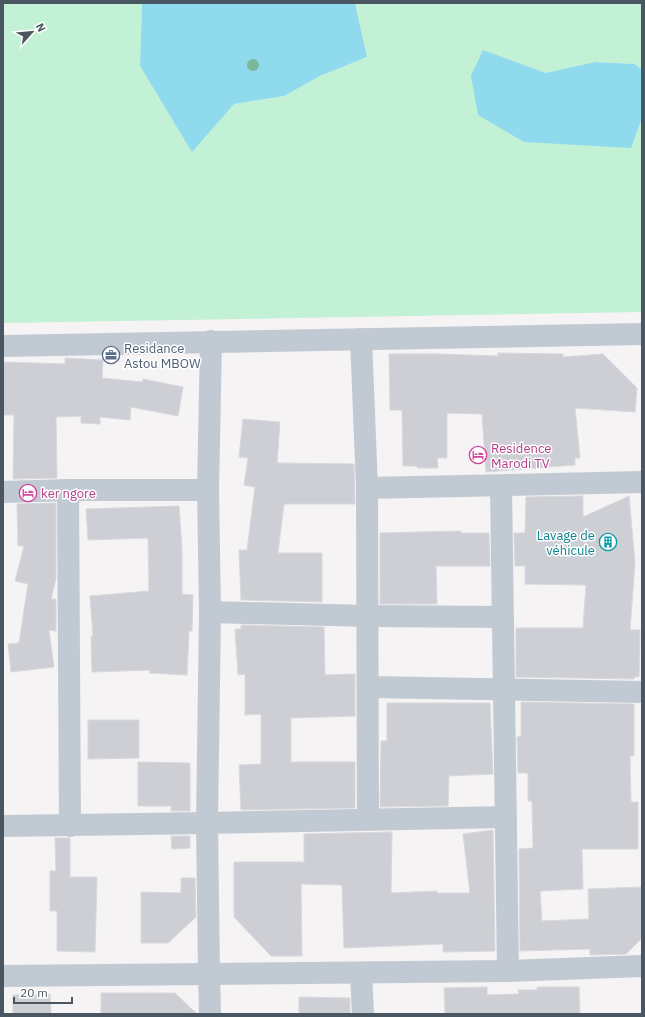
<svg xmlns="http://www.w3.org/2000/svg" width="645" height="1017" font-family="'IBM Plex Sans',sans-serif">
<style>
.green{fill:#c3f1d5}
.water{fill:#90daee}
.building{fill:#cdcfd5;stroke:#d7d9de}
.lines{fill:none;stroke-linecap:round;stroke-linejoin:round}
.minor{stroke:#c1cad2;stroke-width:22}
.tertiary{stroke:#c1cad2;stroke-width:22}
.tree{fill:#7bb799}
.labels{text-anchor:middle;stroke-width:3;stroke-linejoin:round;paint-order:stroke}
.service-label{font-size:13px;fill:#4e5e75;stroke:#fff;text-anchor:start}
.hotel-label{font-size:13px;fill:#b23c85;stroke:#fff;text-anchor:start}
.culture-label{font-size:13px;fill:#0d838f;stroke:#fff;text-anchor:end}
</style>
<rect width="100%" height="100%" fill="#f5f3f3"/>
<path class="green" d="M3 3H142L140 66 192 151 234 104 284 96 320 76 367 57 355 3H642V70L635 64 595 62 546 73 483 50 630 148 642 118V312L3 323Z"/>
<g class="water">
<path d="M142 3H355L367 57 320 76 284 96 234 104 192 152 140 66Z"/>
<path d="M483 50 546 73 595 62 635 64 642 70V118L631 148 524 142 478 115 471 76Z"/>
</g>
<g class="building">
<path d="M498 353 563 354V357L603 354 637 388 635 412 575 408 580 458H575V465L486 472 482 414 447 413V458H437L438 468H417V466H403L402 410H390L389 354H440L498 356Z"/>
<path d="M65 358 103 360 102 378 142 382 143 379 183 387 178 416 131 407 130 420 100 417V424L81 423V416L56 417 57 478 13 479 14 415H3V362L65 364Z"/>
<path d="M243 419 280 422 277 463 354 464 355 504H284L278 553H322V602L241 600 239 550H247L255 487 244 485 248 458 239 457Z"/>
<path d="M583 496V517L629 496 635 562 630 630H640L639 677H634V679L516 677V628H583L586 585 525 584V566H515L514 533H525L526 497Z"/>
<path d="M56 503V578L51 599H56V631L49 630 54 667 11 672 8 644 19 643 28 584 15 581 24 546H18L17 504Z"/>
<path d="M179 506 182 548V594L193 595 192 631H189L187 675 149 673 150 670 92 672 91 637 93 636 90 596 149 591 148 538 88 540 86 509Z"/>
<path d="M461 531V533H489L490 566H436L437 604H380V533Z"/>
<path d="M241 625 324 627 325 675 355 674V716L291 718V762H355V808L241 810 239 765 261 764V714L245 715V674L238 675 235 629H241Z"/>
<path d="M521 702 634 704V756H630L631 802H638V849H582L583 889 540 891 542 921 589 919 588 889 642 887V938L626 954 590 955V949L520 951 519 849 533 848 532 801H528V773H518L517 737 521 736Z"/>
<path d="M387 703H490L493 774 449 776 448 806 380 807 381 741H387Z"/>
<path d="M88 720H139V758L88 759Z"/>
<path d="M138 762 190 763V811H171V806H138Z"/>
<path d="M493 830 495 951 443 952V944L344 948 342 885 301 884 302 956H271L234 917V862H304V834L392 832 391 893 437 891V893H470L463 834Z"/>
<path d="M171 836H190V848L172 849Z"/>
<path d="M55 838H70V877H97L95 952 57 951V911H50V871H56Z"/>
<path d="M181 878H195L196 917 168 943H141V892L181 893Z"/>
<path d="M487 987V995L519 994 518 990H537V987H579L580 1014H445L444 988Z"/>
<path d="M101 993H175L197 1014H101Z"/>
<path d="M50 994 51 1014H13V995Z"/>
<path d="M299 997 350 998V1014H299Z"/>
</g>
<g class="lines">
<g class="minor">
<path d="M361 339 367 488 368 819"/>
<path d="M211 341 208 490 210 612 207 823 209 974 508 971 642 966"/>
<path d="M3 346 642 334"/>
<path d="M501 486 508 971"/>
<path d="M367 488 642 482"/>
<path d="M68 490 70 826"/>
<path d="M3 492 68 490H208"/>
<path d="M210 612 368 616 502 617"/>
<path d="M368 687 642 692"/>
<path d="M3 826 207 823 506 817"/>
<path d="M361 973 363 1014"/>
</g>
<path class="tertiary" d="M3 976 209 974 210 1014"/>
</g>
<circle class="tree" cx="253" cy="65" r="6"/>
<defs>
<symbol id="office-ring" viewBox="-11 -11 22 22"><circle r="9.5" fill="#fff" stroke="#5c6f8a" stroke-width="1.5"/><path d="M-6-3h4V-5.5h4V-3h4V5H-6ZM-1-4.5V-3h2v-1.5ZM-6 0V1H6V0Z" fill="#5c6f8a"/></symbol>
<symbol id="hotel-ring" viewBox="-11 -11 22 22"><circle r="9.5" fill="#fff" stroke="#d1479c" stroke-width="1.5"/><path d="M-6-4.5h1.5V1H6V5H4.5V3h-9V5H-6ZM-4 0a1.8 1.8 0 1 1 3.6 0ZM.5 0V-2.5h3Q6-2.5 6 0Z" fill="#d1479c"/></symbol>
<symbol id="building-ring" viewBox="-11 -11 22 22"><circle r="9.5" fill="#fff" stroke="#0f9aa8" stroke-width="1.5"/><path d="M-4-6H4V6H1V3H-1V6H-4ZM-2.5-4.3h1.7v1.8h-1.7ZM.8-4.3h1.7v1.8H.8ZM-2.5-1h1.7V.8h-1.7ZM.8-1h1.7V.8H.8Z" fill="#0f9aa8"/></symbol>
</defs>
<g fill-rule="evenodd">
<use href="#office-ring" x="101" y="345" width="20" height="20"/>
<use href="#hotel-ring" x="468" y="445" width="20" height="20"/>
<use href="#hotel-ring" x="18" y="483" width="20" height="20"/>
<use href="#building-ring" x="598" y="532" width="20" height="20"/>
</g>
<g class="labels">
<g class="service-label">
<text x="124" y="353">Residance<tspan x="124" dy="15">Astou MBOW</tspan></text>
</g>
<g class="hotel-label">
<text x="491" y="453">Residence<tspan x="491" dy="15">Marodi TV</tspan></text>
<text x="41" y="498">ker ngore</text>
</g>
<g class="culture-label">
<text x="595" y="540">Lavage de<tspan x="595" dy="15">véhicule</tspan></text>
</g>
</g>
<rect width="645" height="1017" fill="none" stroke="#4a5661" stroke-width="8"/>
<g transform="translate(32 32) rotate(63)" stroke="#ffffff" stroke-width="3" paint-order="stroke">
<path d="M0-3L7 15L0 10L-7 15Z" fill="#4a5661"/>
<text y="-6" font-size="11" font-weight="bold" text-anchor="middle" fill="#4a5661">N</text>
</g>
<path d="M14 997v6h58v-6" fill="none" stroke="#4a5661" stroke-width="2"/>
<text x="20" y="997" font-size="12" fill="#4a5661" stroke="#ffffff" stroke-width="3" paint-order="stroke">20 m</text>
</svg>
